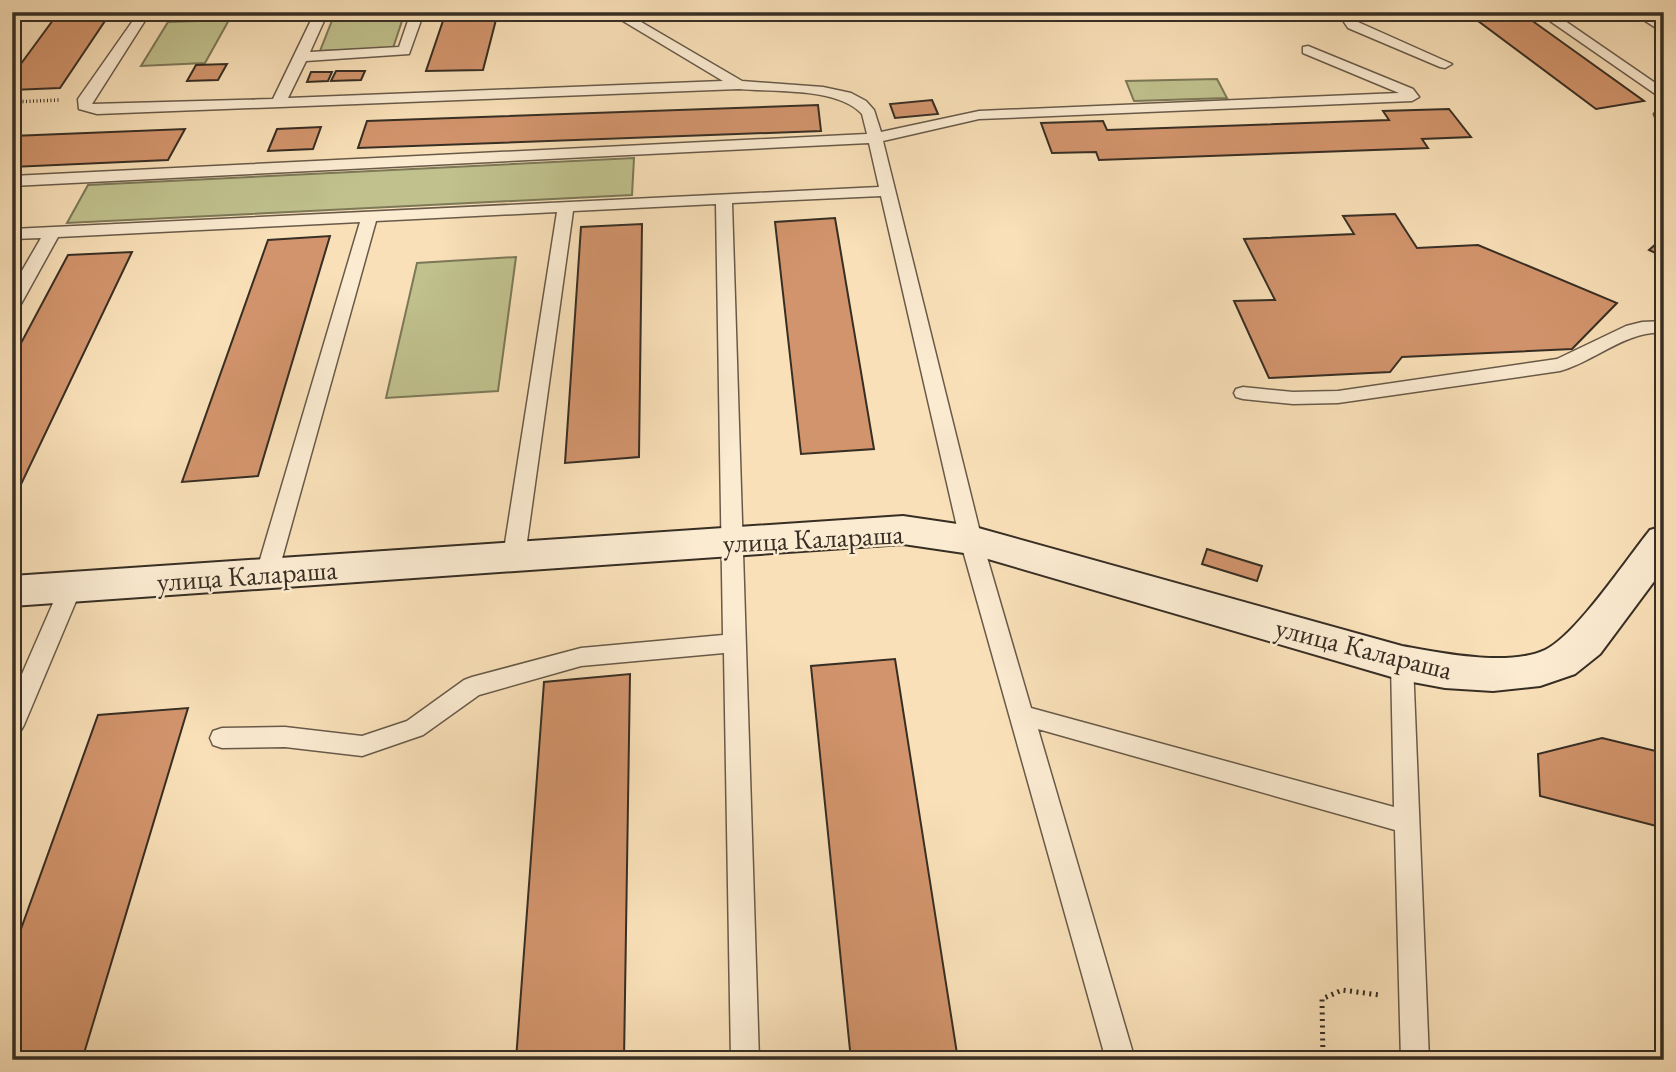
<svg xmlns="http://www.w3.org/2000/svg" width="1676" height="1072" font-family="'EB Garamond',serif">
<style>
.green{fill:#c0c18d;stroke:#7c7858;stroke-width:2}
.building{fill:#d2946c;stroke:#372e24;stroke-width:2}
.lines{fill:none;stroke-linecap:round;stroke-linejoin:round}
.lane-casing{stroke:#685a49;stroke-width:3}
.secondary-casing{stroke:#372e24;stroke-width:4}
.path-far1{stroke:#372e24;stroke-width:3.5;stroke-dasharray:1 2.5;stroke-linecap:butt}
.path{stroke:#372e24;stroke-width:5;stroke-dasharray:2 4.5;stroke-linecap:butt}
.lane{fill:#fbebd1;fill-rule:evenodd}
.secondary{fill:#fbebd1;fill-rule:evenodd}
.labels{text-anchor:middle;stroke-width:5;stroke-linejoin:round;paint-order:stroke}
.street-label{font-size:28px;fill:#372e24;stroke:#fbebd1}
</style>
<rect width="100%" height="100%" fill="#f9e0b8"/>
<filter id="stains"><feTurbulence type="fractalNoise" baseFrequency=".00286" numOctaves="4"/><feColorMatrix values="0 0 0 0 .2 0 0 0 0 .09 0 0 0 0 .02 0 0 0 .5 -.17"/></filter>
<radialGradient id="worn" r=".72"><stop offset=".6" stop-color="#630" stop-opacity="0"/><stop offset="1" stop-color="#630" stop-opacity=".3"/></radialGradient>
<g class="green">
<path d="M404 15 393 48 320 51 333 18Z"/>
<path d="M229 20 205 63 141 66 168 22Z"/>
<path d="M1217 79 1227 98 1134 101 1126 81Z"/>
<path d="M634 158 632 195 67 223 88 185Z"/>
<path d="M516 257 498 391 386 398 417 263Z"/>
</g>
<g class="building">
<path d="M59 12H111L60 88 12 90V76Z"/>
<path d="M446 12H498L483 70 426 71Z"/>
<path d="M1466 12H1520L1644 101 1596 109Z"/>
<path d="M227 64 218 80 187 81 196 65Z"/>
<path d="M336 71H365L361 80 331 81Z"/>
<path d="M311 72H332L328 81 307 82Z"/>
<path d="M932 100 938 114 895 118 890 104Z"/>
<path d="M818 105 821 131 358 148 367 121Z"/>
<path d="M1449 109 1471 137 1422 139 1428 148 1099 160 1096 152 1052 153 1041 123 1103 121 1107 130 1389 120 1383 111Z"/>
<path d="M321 127 313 149 268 151 277 129Z"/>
<path d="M185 129 168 160 12 167V136Z"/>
<path d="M1395 214 1417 248 1478 245 1617 303 1572 349 1402 357 1390 372 1269 378 1234 301 1275 300 1244 239 1354 234 1343 216Z"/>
<path d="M835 218 874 449 801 454 775 222Z"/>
<path d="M642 224 639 457 565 463 581 227Z"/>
<path d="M330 236 258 476 182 482 268 240Z"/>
<path d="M1664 237V257L1649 250Z"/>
<path d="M132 252 14 499H12V360L68 255Z"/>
<path d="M1207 549 1262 566 1257 581 1202 564Z"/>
<path d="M895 659 958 1060H851L811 666Z"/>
<path d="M630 674 624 1060H516L544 682Z"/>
<path d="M188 708 82 1060H12V954L98 715Z"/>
<path d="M1602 738 1664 753V828L1540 796 1538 754Z"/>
</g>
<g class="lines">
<defs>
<g id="lane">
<path d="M139 12H158L146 19 92 104 273 99 315 12H328L310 52 399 47 411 12H424L409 54 306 61 288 98 723 81 608 12H624L742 81 823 87 851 93 866 101 874 110 881 132 979 111 1399 93 1303 53V47L1308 46 1413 89 1419 97 1412 101 979 119 883 141 982 540 1031 708 1394 807 1391 663 1394 656 1402 654 1410 656 1413 663 1429 1060H1401L1395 830 1038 729 1135 1060H1106L960 540 881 196 732 203 759 1060H731L724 653 581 666 479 695 423 735 362 756 285 747 222 748 213 745 210 738 213 731 222 728 285 727 362 736 407 721 464 680 472 677 581 648 723 635 716 204 573 211 525 556 522 562 514 564 506 562 503 556 557 212 376 221 278 573 275 579 267 581 259 579 256 573 360 222 58 237 21 304 12 309V288L41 238 12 239V229L879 187 869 143 12 186V176L867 134 862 114C838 87 773 92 739 89L97 114 79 109 78 99Z"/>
<path d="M1351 12H1367L1356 20 1358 22 1452 64 1445 68 1440 67 1348 28 1342 19Z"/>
<path d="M1537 12H1552L1664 89V100Z"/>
<path d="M1631 12H1646L1664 23V33Z"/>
<path d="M1664 106V128L1659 127 1654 114 1659 107Z"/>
<path d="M1664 321V333C1626 330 1596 361 1560 371L1338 403 1293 404 1243 399 1236 397 1234 393 1236 389 1243 387 1293 392 1338 391 1557 359 1626 326 1642 322Z"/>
<path d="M71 579 79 581 82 587 24 725 20 732 12 735V697L60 587 63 581Z"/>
</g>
<path id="secondary" d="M903 516 971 526 1402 646C1441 653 1508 667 1545 650 1576 635 1626 560 1650 530L1664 526V568L1600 654 1575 674 1540 686 1493 691 1445 688 1402 680 971 554 903 544 12 606V576Z"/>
</defs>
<use href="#lane" class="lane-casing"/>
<use href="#secondary" class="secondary-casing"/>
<path class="path-far1" d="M12 102 60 100"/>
<path class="path" d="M1323 1060 1322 999 1342 990 1379 995"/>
<use href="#lane" class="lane"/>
<use href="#secondary" class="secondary"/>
</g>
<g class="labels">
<g class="street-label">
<text transform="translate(813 538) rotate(-3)" y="10">улица Калараша</text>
<text transform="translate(247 575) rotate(-4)" y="10">улица Калараша</text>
<text transform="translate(1364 648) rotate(14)" y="10">улица Калараша</text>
</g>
</g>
<rect width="1676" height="1072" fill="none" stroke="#f9e0b8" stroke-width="42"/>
<rect x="14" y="14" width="1648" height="1044" fill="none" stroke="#372e24" stroke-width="3.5"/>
<rect x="21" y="21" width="1634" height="1030" fill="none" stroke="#372e24" stroke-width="2"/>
<rect width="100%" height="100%" filter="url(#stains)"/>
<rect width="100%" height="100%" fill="url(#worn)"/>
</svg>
